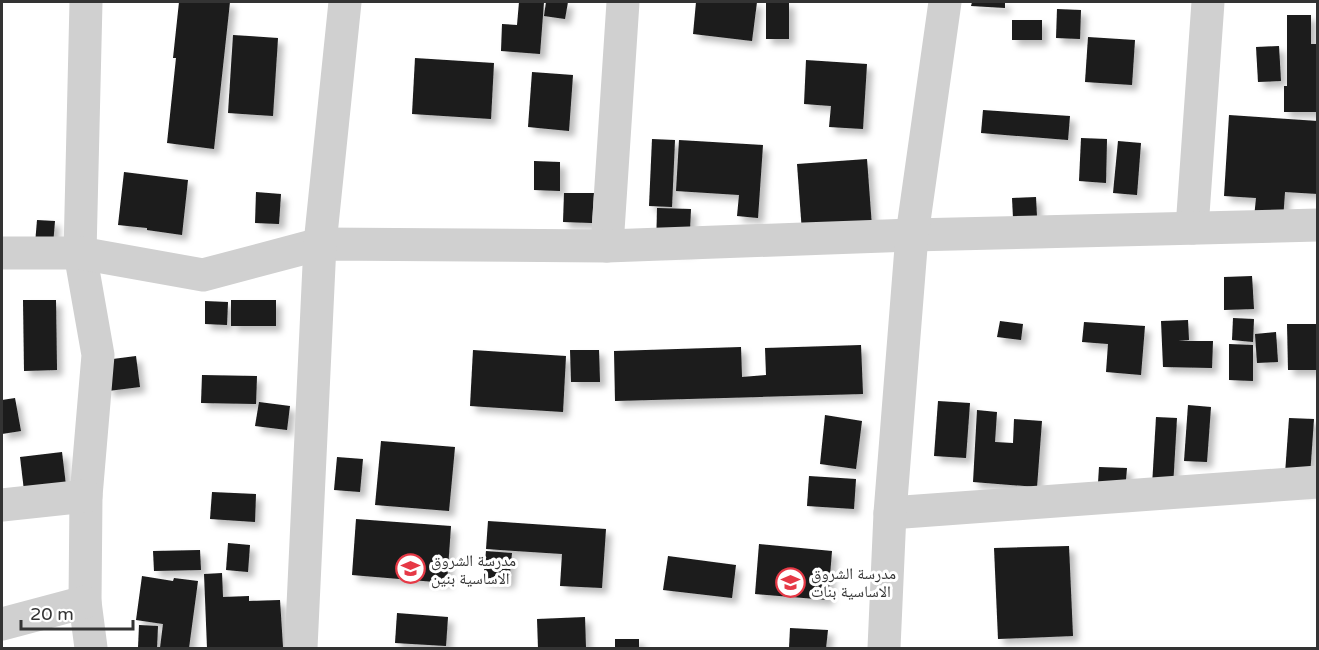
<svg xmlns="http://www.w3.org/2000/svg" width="1319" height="650" font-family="'Varela Round','Noto Naskh Arabic',sans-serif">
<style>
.building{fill:#1a1a1a;filter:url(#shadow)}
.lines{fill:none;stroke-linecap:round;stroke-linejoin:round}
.minor{stroke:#d0d0d0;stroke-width:33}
.labels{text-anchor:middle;stroke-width:6;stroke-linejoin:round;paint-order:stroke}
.poi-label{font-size:16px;fill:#333;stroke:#fff;text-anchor:start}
</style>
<defs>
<filter id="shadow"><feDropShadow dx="5.5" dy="5.5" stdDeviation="3" flood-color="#0004"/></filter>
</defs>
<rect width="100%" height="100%" fill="#fff"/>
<g class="building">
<path d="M179 2H230L214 149 167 143 176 58H173Z"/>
<path d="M519 2H544L540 54 501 51 502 24 517 25Z"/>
<path d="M546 2H568L565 19 544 16Z"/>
<path d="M696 2H757L752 41 693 34Z"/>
<rect x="766" y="2" width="23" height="37"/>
<path d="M972 2H1005V8L971 6Z"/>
<path d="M1057 9 1081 10 1080 39 1056 38Z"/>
<path d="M1287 15H1311V44H1318V112H1284V86H1287Z"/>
<rect x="1012" y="20" width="30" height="20"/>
<path d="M233 35 278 38 273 116 228 113Z"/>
<path d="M1088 37 1135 40 1132 85 1085 82Z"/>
<path d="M1279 46 1281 81 1258 82 1256 47Z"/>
<path d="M415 58 494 63 491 119 412 114Z"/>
<path d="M806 60 867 64 863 129 829 127 831 106 804 104Z"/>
<path d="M532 72 573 75 569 131 528 127Z"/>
<path d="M983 110 1070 116 1068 140 981 133Z"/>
<path d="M1229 115 1318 121V194L1285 192 1283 220 1254 218 1256 198 1224 196Z"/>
<path d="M1081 138 1107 139 1106 183 1079 181Z"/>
<path d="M652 139 675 140 672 207 649 206Z"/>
<path d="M679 140 763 145 758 218 737 216 739 195 676 191Z"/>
<path d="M1118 141 1141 143 1137 195 1113 193Z"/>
<path d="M867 159 872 227 802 232 797 164Z"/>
<path d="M534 161 560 162V191L534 190Z"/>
<path d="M124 172 188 180 182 235 147 230V228L118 225Z"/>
<path d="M256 192 281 194 279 224 255 223Z"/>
<path d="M564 193H594L592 223 563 222Z"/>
<path d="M1036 197 1038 237 1014 238 1012 198Z"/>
<path d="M657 208 691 209 689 250 656 249Z"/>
<path d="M37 220 55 221 53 245 35 244Z"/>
<path d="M1252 276 1254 309 1224 310V277Z"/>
<path d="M23 300H56L57 370 24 371Z"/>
<rect x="231" y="300" width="45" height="26"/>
<path d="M205 301 228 302 227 325 205 324Z"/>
<path d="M1233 318 1254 319 1253 342 1232 340Z"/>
<path d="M1188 320 1189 340 1178 341H1213L1212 368 1163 367 1161 321Z"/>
<path d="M1000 321 1023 324 1021 340 997 337Z"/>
<path d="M1084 322 1145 326 1141 375 1106 372 1108 344 1082 342Z"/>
<path d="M1287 324H1318V370H1288Z"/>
<path d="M1276 332 1278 362 1257 363 1255 334Z"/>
<path d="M1229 344 1253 345V381L1229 380Z"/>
<path d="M861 345 863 394 615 401 614 351 741 347 742 377 766 375 765 348Z"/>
<path d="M473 350 566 356 563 412 470 406Z"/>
<path d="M570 350H599L600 382H571Z"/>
<path d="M136 356 140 387 108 391 105 360Z"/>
<path d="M202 375 257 376 256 404 201 403Z"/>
<path d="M15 398 21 431 2 434V400Z"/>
<path d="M938 401 970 403 966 458 934 456Z"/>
<path d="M259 402 290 406 287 430 255 426Z"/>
<path d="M1188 405 1211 407 1207 462 1184 461Z"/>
<path d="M977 410 997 412 995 442 1013 443 1014 419 1042 421 1037 487 973 482Z"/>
<path d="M825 415 862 421 856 469 820 464Z"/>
<path d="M1156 417 1177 418 1173 487 1152 486Z"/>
<path d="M1289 418 1314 419 1309 490 1284 488Z"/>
<path d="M381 441 455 447 449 511 375 505Z"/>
<path d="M62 452 67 494 25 499 20 457Z"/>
<path d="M337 457 363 459 360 492 334 490Z"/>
<path d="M1099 467 1127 468 1124 502 1097 500Z"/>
<path d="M809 476 856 479 854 509 807 506Z"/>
<path d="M212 492 256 494 255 522 210 519Z"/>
<path d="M356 519 451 526 447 583 352 575Z"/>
<path d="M488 521 606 529 602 588 560 586 562 554 486 549Z"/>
<path d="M228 543 250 545 248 572 226 570Z"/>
<path d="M759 544 832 551 828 600 755 594Z"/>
<path d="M1069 546 1073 636 998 639 994 548Z"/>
<path d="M200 550 201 570 154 571 153 551Z"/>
<path d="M486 551 512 553 509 583 483 581Z"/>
<path d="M668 556 736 565 732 598 663 590Z"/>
<path d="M222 573 223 597 249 596V601L280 600 283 647 207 648 204 574Z"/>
<path d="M142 576 173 581 174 578 198 581 189 648H160L163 624 136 620Z"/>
<path d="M397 613 448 617 446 646 395 643Z"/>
<path d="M585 617 586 648H538L537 619Z"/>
<path d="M139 625 158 626 157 648H138Z"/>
<path d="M790 628 828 630 826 648H789Z"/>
<rect x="615" y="639" width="24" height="9"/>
</g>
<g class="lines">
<g class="minor">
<path d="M86 2 80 253 98 355 86 496 85 602 91 648"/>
<path d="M1192 228 1208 2"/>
<path d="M607 246 623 2"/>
<path d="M2 253H80L203 275 320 244 607 246 912 235 1318 225"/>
<path d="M2 505 86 496"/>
<path d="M890 513 1318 482"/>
<path d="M2 624 85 602"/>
<path d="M301 648 320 244 345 2"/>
<path d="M884 648 890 513 912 235 945 2"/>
</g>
</g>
<defs>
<symbol id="school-ring" viewBox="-11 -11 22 22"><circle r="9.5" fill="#fff" stroke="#e63946" stroke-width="1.5"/><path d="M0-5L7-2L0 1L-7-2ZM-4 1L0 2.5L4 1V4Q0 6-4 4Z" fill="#e63946"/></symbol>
</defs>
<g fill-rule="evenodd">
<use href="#school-ring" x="394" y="552" width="33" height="33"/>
<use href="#school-ring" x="774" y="566" width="33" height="33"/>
</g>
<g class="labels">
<g class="poi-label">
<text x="431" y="566">مدرسة الشروق<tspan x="431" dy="18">الاساسية بنين</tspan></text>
<text x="811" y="579">مدرسة الشروق<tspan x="811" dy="18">الاساسية بنات</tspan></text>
</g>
</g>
<rect width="1319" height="650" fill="none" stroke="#333333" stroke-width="6"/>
<path d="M21 620v9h112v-9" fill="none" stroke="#333333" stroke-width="3"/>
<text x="30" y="620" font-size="18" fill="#333333" stroke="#ffffff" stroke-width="4.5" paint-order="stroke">20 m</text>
</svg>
